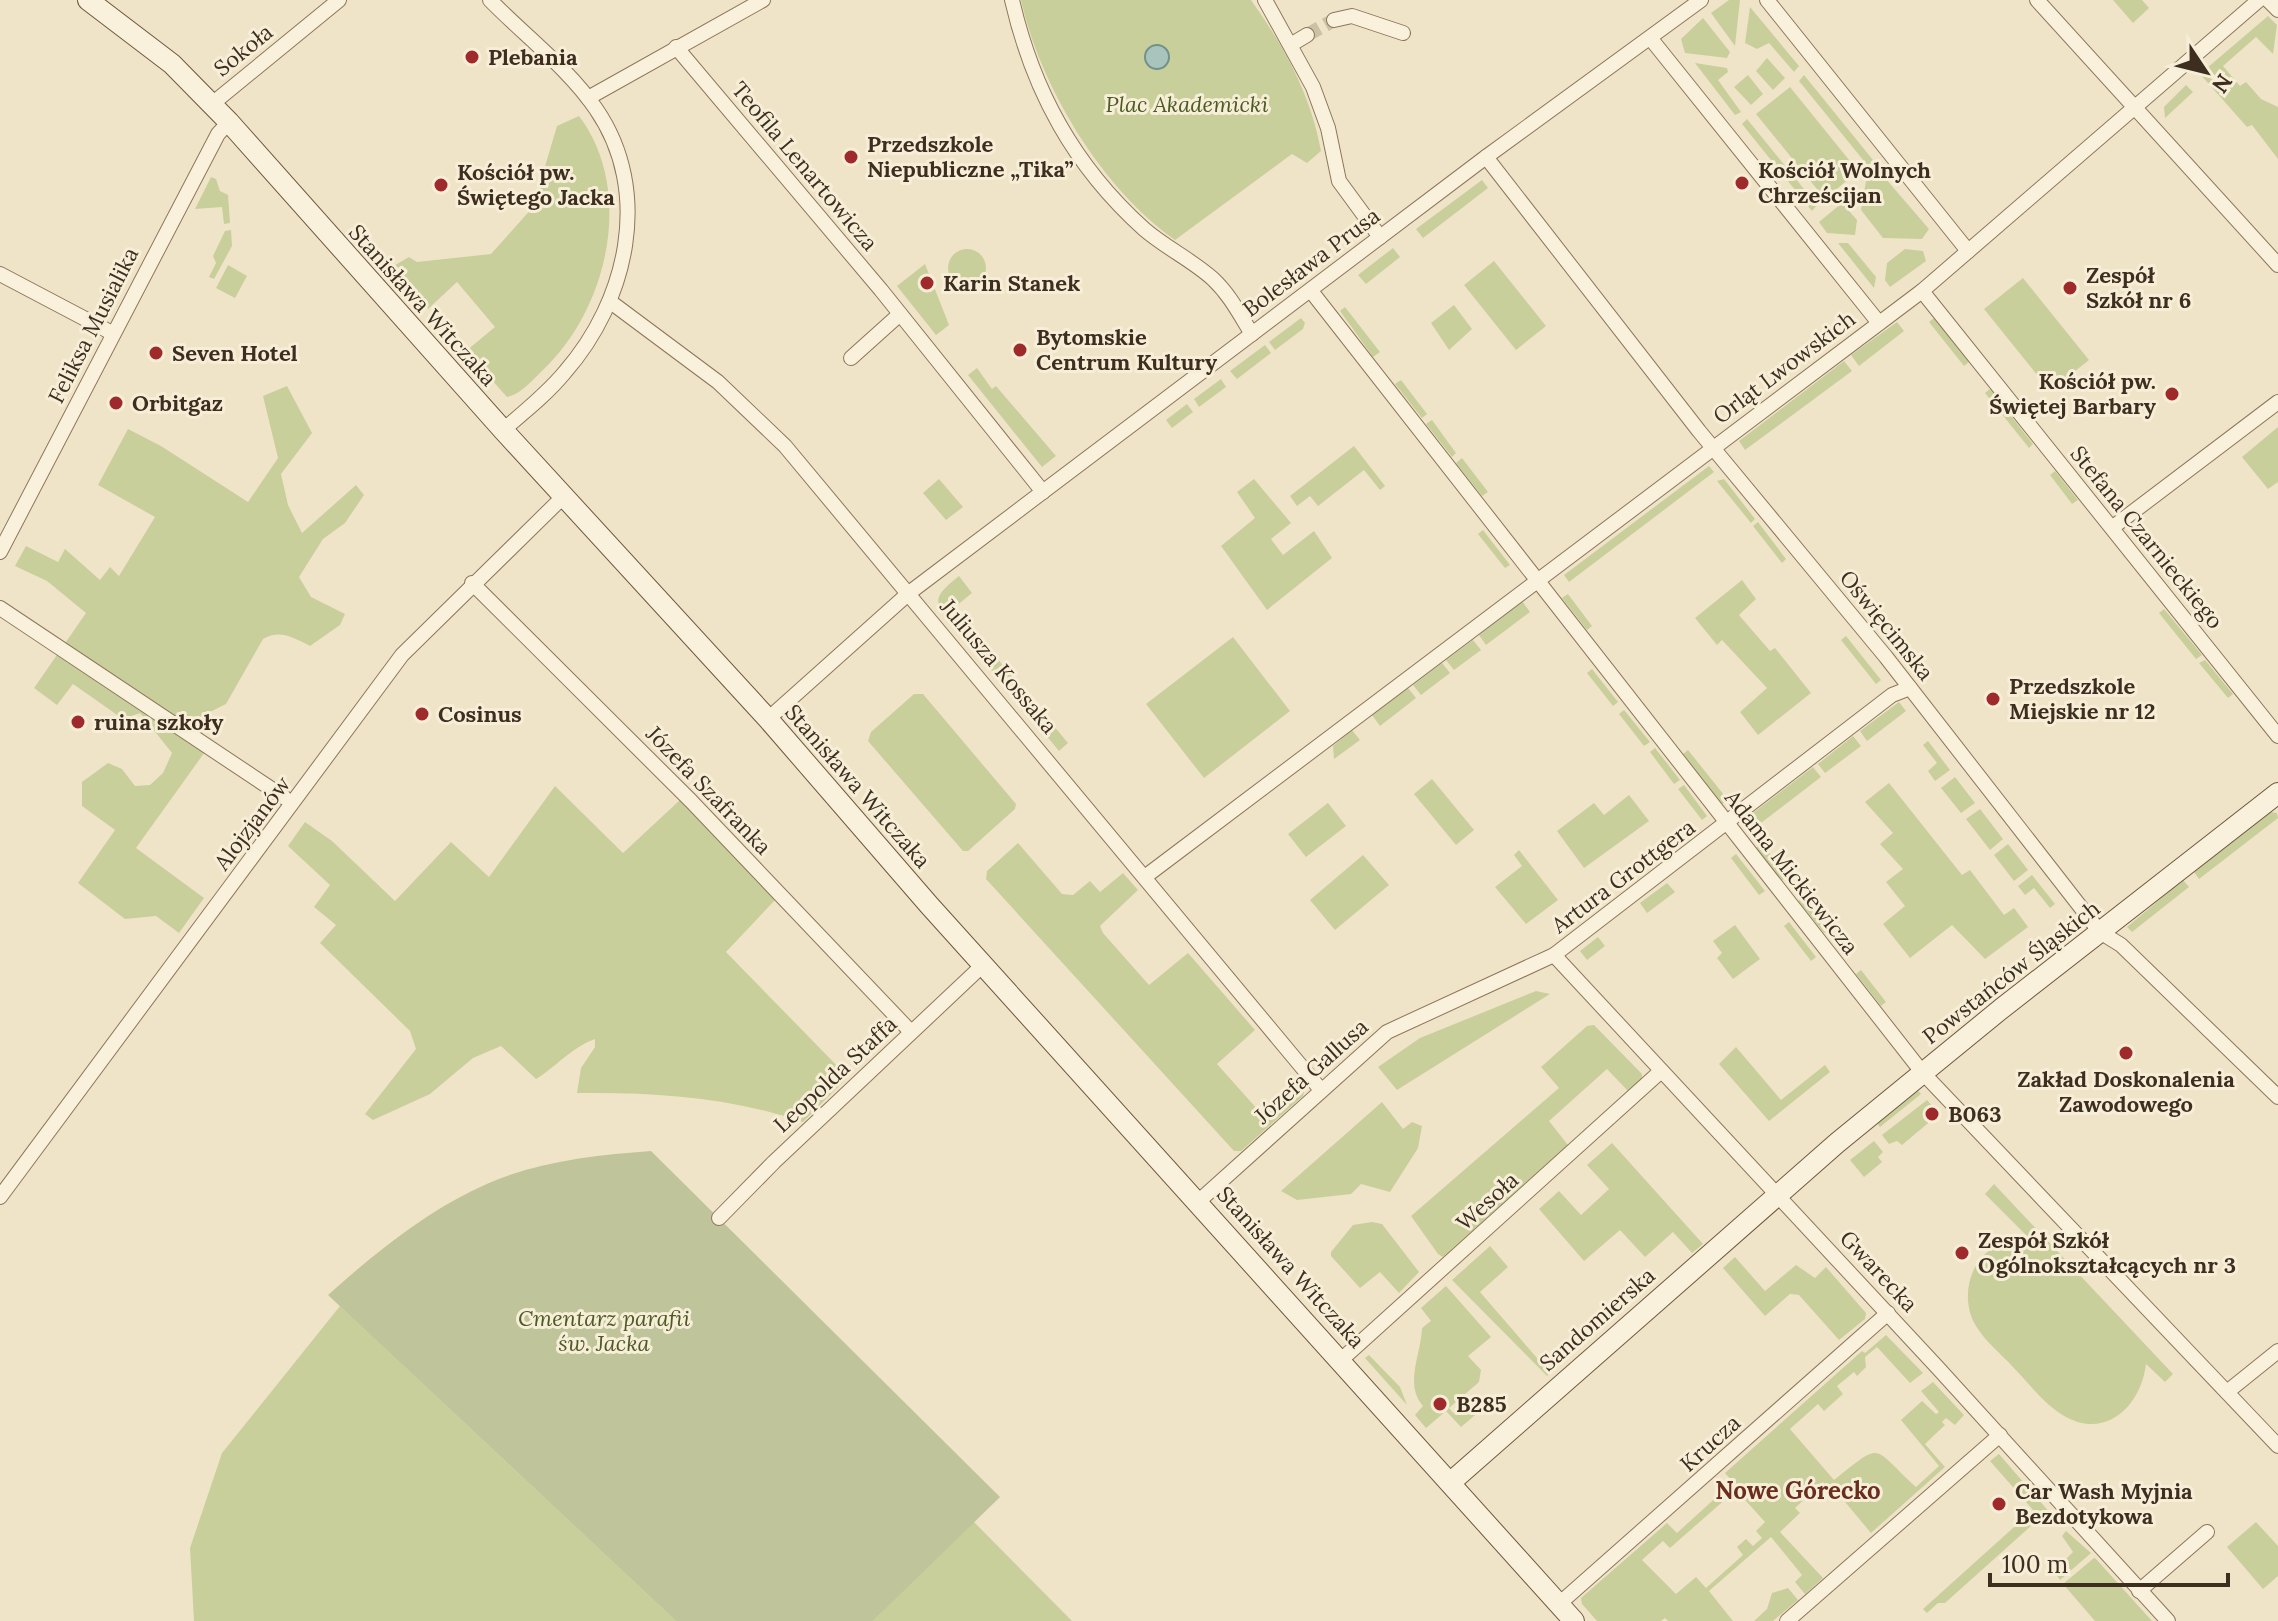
<svg xmlns="http://www.w3.org/2000/svg" width="2278" height="1621" font-family="Lora,serif">
<style>
.green{fill:#c9cf9b;fill-rule:evenodd}
.cemetery{fill:#bfc49a}
.water{fill:#a9c4bc;stroke:#6f938a;stroke-width:2}
.lines{fill:none;stroke-linecap:round;stroke-linejoin:round}
.street-tunnel{stroke:#ccc0a6;stroke-width:14;stroke-dasharray:14 7;stroke-linecap:butt}
.street-casing{stroke:#8d765c;stroke-width:16}
.secondary-casing{stroke:#6f573f;stroke-width:22}
.street{stroke:#faf1dc;stroke-width:14}
.secondary{stroke:#faf1dc;stroke-width:20}
.poi-dot{fill:#9e2a2b;stroke:#f7eed8;stroke-width:3}
.labels{text-anchor:middle;stroke-width:6;stroke-linejoin:round;paint-order:stroke}
.street-label{font-size:22px;fill:#3d2e20;stroke:#f7eed8}
.poi-label{font-size:22px;font-weight:bold;fill:#3d2e20;stroke:#f7eed8;text-anchor:start}
.park-label{font-size:22px;font-style:italic;fill:#4d5a26;stroke:#f7eed8}
.neighbourhood-label{font-size:24px;font-weight:bold;fill:#6b2e1e;stroke:#f7eed8}
</style>
<rect width="100%" height="100%" fill="#f0e4c8"/>
<g class="green">
<path d="M1021 0H1251C1284 46 1311 95 1321 151L1307 163 1292 154 1175 240C1102 189 1040 86 1021 0Z"/>
<path d="M1729 0H1740L1735 46 1711 13Z"/>
<path d="M2113 0H2142L2149 8 2133 23Z"/>
<path d="M1750 7 1799 66 1794 72 1769 43 1757 49 1745 43Z"/>
<path d="M2268 16 2277 25 2273 54 2256 37 2223 66 2240 86 2246 82 2261 99 2278 107V159L2252 125 2247 127 2200 74Z"/>
<path d="M1703 18 1730 52 1727 58 1685 53 1681 39Z"/>
<path d="M1767 58 1785 78 1773 90 1756 71Z"/>
<path d="M1695 63 1727 68 1728 72 1718 80 1741 112 1735 115Z"/>
<path d="M1748 75 1763 94 1751 105 1734 87Z"/>
<path d="M1804 75 1873 160 1868 166 1799 81Z"/>
<path d="M2186 85 2193 92 2165 118 2164 107Z"/>
<path d="M1790 87 1858 171 1825 199 1756 114Z"/>
<path d="M579 116C635 190 608 307 545 368 534 378 522 394 507 397L466 351 495 327 457 282 428 309 390 268 409 257 417 262 491 254 533 207 557 126Z"/>
<path d="M1747 119 1817 205 1812 211 1742 124Z"/>
<path d="M1879 171 1929 229 1922 239 1883 238 1861 210 1866 181Z"/>
<path d="M211 177 216 179 220 191 228 195 230 223 224 224 222 207 195 209Z"/>
<path d="M1482 180 1488 188 1423 238 1416 229Z"/>
<path d="M1842 203 1857 220 1855 235 1827 233 1819 222Z"/>
<path d="M231 230 232 246 214 279 209 277 216 263 213 256 225 231Z"/>
<path d="M1838 243H1848L1876 277 1874 288Z"/>
<path d="M1393 248 1400 257 1366 284 1358 275Z"/>
<path d="M1905 249 1923 251 1926 261 1890 287 1885 280 1887 263Z"/>
<circle cx="967" cy="268" r="19"/>
<path d="M1494 261 1546 326 1516 350 1464 285Z"/>
<path d="M925 264 949 325 936 335 897 286Z"/>
<path d="M228 265 247 276 235 298 216 288Z"/>
<path d="M2023 278 2089 360 2050 391 1984 309Z"/>
<path d="M1454 305 1472 329 1449 350 1431 323Z"/>
<path d="M1345 307 1380 352 1373 357 1340 311Z"/>
<path d="M1301 318 1305 323 1303 329 1275 350 1269 342Z"/>
<path d="M1934 318 1969 362 1964 366 1929 322Z"/>
<path d="M1897 322 1904 331 1859 366 1851 355Z"/>
<path d="M1265 345 1271 353 1237 379 1230 371Z"/>
<path d="M1844 361 1852 371 1745 450 1739 441Z"/>
<path d="M977 368 992 389 996 386 1056 456 1042 467 968 375Z"/>
<path d="M1221 379 1226 387 1199 407 1194 399Z"/>
<path d="M1401 380 1427 414 1422 418 1395 384Z"/>
<path d="M287 386 312 433 281 474 288 505 302 533 356 485 364 495 345 523 323 539 299 577 311 597 345 614 340 625 310 646C294 638 280 629 263 639L226 704 204 715 201 727 207 749 136 848 204 898 179 933 156 916 125 919 78 883 115 830 82 806V782L108 763 122 769 135 786 150 785 163 773 172 753 140 713 123 719 73 684 57 705 34 688 86 613 47 581 15 566 26 546 58 562 65 549 100 580 110 567 119 576 155 517 98 485 128 429 161 446 248 502 278 458 263 396Z"/>
<path d="M1990 389 2033 444 2029 448 1985 393Z"/>
<path d="M1187 404 1193 412 1172 428 1166 420Z"/>
<path d="M1432 420 1456 453 1452 457 1426 424Z"/>
<path d="M2278 427V482L2268 489 2242 457Z"/>
<path d="M1354 446 1385 486 1380 490 1364 470 1318 506 1310 496 1297 506 1290 496Z"/>
<path d="M1462 458 1488 492 1482 496 1456 463Z"/>
<path d="M1709 466 1714 472 1569 582 1564 575Z"/>
<path d="M2055 471 2078 500 2072 504 2050 475Z"/>
<path d="M939 479 963 507 946 520 923 493Z"/>
<path d="M1254 479 1291 523 1271 539 1283 555 1314 531 1332 558 1267 610 1221 546 1255 518 1237 492Z"/>
<path d="M1724 479 1755 519 1751 523 1717 481Z"/>
<path d="M1758 522 1786 559 1782 563 1753 526Z"/>
<path d="M1483 530 1510 565 1505 568 1478 534Z"/>
<path d="M959 576 972 593 955 607 967 622 958 630C934 602 929 600 959 576Z"/>
<path d="M1742 580 1756 599 1739 615 1770 651 1775 648 1811 693 1758 735 1740 712 1767 688 1722 640 1717 645 1695 618Z"/>
<path d="M1568 594 1592 626 1587 630 1562 598Z"/>
<path d="M1522 601 1530 612 1486 645 1479 635Z"/>
<path d="M2164 609 2202 655 2196 659 2159 613Z"/>
<path d="M970 625 993 654 985 661 961 633Z"/>
<path d="M1846 636 1881 680 1876 684 1841 640Z"/>
<path d="M1233 637 1290 711 1204 778 1146 704Z"/>
<path d="M1473 640 1481 650 1454 670 1446 660Z"/>
<path d="M996 657 1020 686 1011 693 987 665Z"/>
<path d="M2205 660 2233 694 2228 698 2199 663Z"/>
<path d="M1442 663 1450 673 1421 695 1413 685Z"/>
<path d="M1592 669 1618 702 1613 706 1587 673Z"/>
<path d="M1408 688 1416 698 1380 726 1372 715Z"/>
<path d="M1023 689 1045 716 1036 723 1014 697Z"/>
<path d="M914 694H923L1016 804 1015 809 968 851H963L868 741 871 732Z"/>
<path d="M1899 702 1906 711 1867 741 1860 731Z"/>
<path d="M1624 710 1650 742 1644 746 1619 714Z"/>
<path d="M1048 719 1068 743 1059 751 1039 727Z"/>
<path d="M1352 730 1360 740 1334 759 1333 746Z"/>
<path d="M1853 736 1861 746 1825 773 1818 764Z"/>
<path d="M1928 741 1950 770 1935 781 1928 771 1937 763 1923 745Z"/>
<path d="M1655 748 1680 780 1674 784 1650 752Z"/>
<path d="M1688 750 1728 800 1722 804 1683 754Z"/>
<path d="M1813 767 1821 777 1757 826 1749 816Z"/>
<path d="M1955 777 1975 803 1961 813 1941 788Z"/>
<path d="M1432 779 1474 830 1456 845 1414 794Z"/>
<path d="M1889 783 1962 875 1970 870 2004 915 2014 908 2028 927 1985 959 1952 925 1910 958 1883 924 1905 906 1886 882 1903 869 1880 844 1893 833 1865 802Z"/>
<path d="M1684 785 1707 816 1702 820 1678 789Z"/>
<path d="M555 786 623 853 680 800 775 900 726 952 848 1077 803 1122C730 1097 654 1092 577 1093L581 1068 595 1047V1039C572 1047 556 1067 536 1079L501 1046 473 1058 430 1094 373 1120 365 1114 416 1049 410 1031 320 943 336 925 314 907 330 885 288 846 305 822 332 841 395 901 451 842 489 877Z"/>
<path d="M1629 795 1649 821 1584 868 1557 831 1594 803 1604 815Z"/>
<path d="M1328 803 1346 826 1306 857 1288 834Z"/>
<path d="M1980 809 2003 839 1990 850 1966 819Z"/>
<path d="M2271 812 2277 813 2278 818 2199 879 2194 872Z"/>
<path d="M1018 843 1062 894 1073 895 1090 881 1100 892 1123 873 1138 890 1100 926 1103 933 1149 985 1188 953 1255 1030 1217 1064 1259 1111 1296 1079 1305 1089 1303 1096 1241 1151H1234L986 879 987 871Z"/>
<path d="M1762 843 1787 876 1782 881 1756 848Z"/>
<path d="M2008 844 2028 870 2014 881 1994 855Z"/>
<path d="M1519 850 1558 900 1526 924 1495 887 1522 866 1514 855Z"/>
<path d="M1736 854 1765 891 1759 895 1731 858Z"/>
<path d="M1363 855 1389 885 1335 930 1310 900Z"/>
<path d="M2032 875 2055 904 2050 908 2034 888 2025 895 2018 886Z"/>
<path d="M2183 880 2189 887 2132 932 2127 927Z"/>
<path d="M1667 883 1675 892 1647 913 1640 903Z"/>
<path d="M1804 897 1829 930 1824 933 1798 901Z"/>
<path d="M1789 922 1816 957 1811 961 1784 926Z"/>
<path d="M1735 925 1760 959 1733 979 1717 958 1722 953 1713 941Z"/>
<path d="M1598 937 1605 946 1587 960 1580 951Z"/>
<path d="M1861 970 1886 1002 1881 1006 1856 974Z"/>
<path d="M1536 991 1550 994 1397 1090 1378 1067 1420 1038Z"/>
<path d="M1594 1025 1642 1074V1079L1628 1091 1607 1069 1549 1121 1568 1145 1443 1257 1438 1254 1411 1216 1559 1088 1541 1067 1587 1026Z"/>
<path d="M1736 1047 1781 1100 1825 1065 1830 1072 1769 1121 1719 1064Z"/>
<path d="M1917 1089 1921 1094 1880 1127 1876 1122Z"/>
<path d="M1927 1100 1939 1114 1902 1145 1897 1141 1889 1144 1882 1135Z"/>
<path d="M1382 1102 1403 1129 1412 1122 1422 1126 1418 1148 1390 1192 1361 1184 1351 1194 1297 1200 1281 1191Z"/>
<path d="M1874 1141 1883 1152 1878 1157 1882 1162 1864 1177 1850 1160Z"/>
<path d="M1612 1143 1703 1244 1692 1253 1673 1232 1645 1257 1620 1230 1584 1261 1539 1209 1559 1191 1581 1215 1609 1189 1587 1165Z"/>
<path d="M1994 1184 2173 1374 2165 1382 2146 1364C2141 1407 2104 1442 2061 1414 2042 1402 2028 1382 2013 1367 2001 1354 1985 1341 1976 1326 1960 1300 1968 1261 1996 1246 2008 1240 2019 1241 2031 1240L1985 1194Z"/>
<path d="M1372 1222 1382 1224 1419 1272 1399 1293 1380 1272 1360 1288 1331 1256V1252L1353 1225Z"/>
<path d="M1490 1246 1508 1267 1480 1292 1550 1373 1547 1376 1452 1280Z"/>
<path d="M1735 1257 1765 1291 1796 1265 1815 1278 1826 1267 1866 1313 1865 1319 1839 1340 1799 1295 1790 1294 1765 1316 1723 1268Z"/>
<path d="M1446 1286 1491 1337 1468 1356 1481 1370 1479 1382 1449 1408 1453 1413 1460 1406 1464 1409 1480 1397 1488 1404 1461 1427 1446 1411 1426 1428 1415 1415 1423 1406C1404 1384 1421 1355 1422 1328L1431 1321 1421 1308Z"/>
<path d="M340 1306 676 1621H194L190 1548 222 1453Z"/>
<path d="M1886 1335 1923 1373 1910 1383 1877 1347 1865 1357 1866 1367 1857 1376 1854 1372 1837 1386 1843 1394 1824 1411 1818 1404 1790 1429 1834 1480C1884 1440 1871 1446 1916 1487L1939 1466 1901 1420 1922 1401 1936 1414 1939 1412 1921 1391 1933 1382 1964 1415 1955 1425 1946 1418 1942 1422 1945 1425 1925 1444 1945 1467 1871 1533 1830 1484 1826 1486 1823 1482 1795 1508 1800 1513 1780 1532 1823 1578 1805 1594 1795 1582 1802 1575 1771 1537 1709 1591 1733 1621H1668L1665 1618 1661 1621H1597L1582 1604 1581 1598 1667 1523 1677 1533 1733 1482 1725 1473 1862 1351 1865 1353ZM1736 1490 1765 1522 1756 1531 1762 1538 1753 1546 1746 1539 1737 1547 1743 1555 1706 1588 1696 1577 1676 1594 1642 1560 1663 1541 1670 1548Z"/>
<path d="M1369 1355 1400 1387 1407 1405 1365 1358Z"/>
<path d="M1999 1454 2057 1521 2051 1527 2041 1517 1945 1603H1938L1927 1613 1923 1609 2033 1510 1990 1461Z"/>
<path d="M974 1522 1072 1621H873L973 1522Z"/>
<path d="M2256 1522 2278 1546V1576L2263 1589 2227 1547Z"/>
<path d="M2066 1531 2091 1553 2060 1580 2054 1571 2073 1552 2062 1536Z"/>
<path d="M2094 1558 2096 1559 2152 1621H2095L2063 1584Z"/>
<path d="M1788 1588 1798 1600 1773 1621H1754L1767 1609 1772 1593Z"/>
</g>
<path class="cemetery" d="M651 1151 1000 1497 873 1621H676L328 1295C376 1252 429 1209 489 1183 540 1161 597 1155 651 1151Z"/>
<circle class="water" cx="1157" cy="57" r="12"/>
<g class="lines">
<path class="street-tunnel" d="M1307 35 1334 20"/>
<defs>
<g id="street">
<path d="M490 0C524 35 568 68 596 109 653 192 627 301 565 372 547 394 524 412 503 430"/>
<path d="M1012 0C1033 91 1074 166 1144 229 1166 248 1192 260 1213 279 1230 295 1240 315 1252 334"/>
<path d="M1265 0 1313 87 1328 128 1339 181 1380 237"/>
<path d="M1767 0 1968 251"/>
<path d="M2037 0 2278 265"/>
<path d="M2268 0 2278 10"/>
<path d="M1334 20 1352 16 1403 33"/>
<path d="M1651 39 1879 323"/>
<path d="M1292 44 1307 35"/>
<path d="M676 47 881 290 1043 492"/>
<path d="M588 98 763 0"/>
<path d="M212 104 339 0"/>
<path d="M1486 157 1699 431 1886 657 2100 932 2121 945 2278 1097"/>
<path d="M0 274 112 333"/>
<path d="M1311 291 1922 1072 2278 1446"/>
<path d="M1922 291 2278 736"/>
<path d="M612 303 718 382 785 446 1321 1090"/>
<path d="M851 358 900 314"/>
<path d="M2113 527 2278 402"/>
<path d="M0 552 218 134 229 122"/>
<path d="M472 583 691 801 911 1032"/>
<path d="M0 608 285 798"/>
<path d="M768 719 909 593 1486 157 1701 0"/>
<path d="M1146 876 1922 291 2259 0"/>
<path d="M1554 955 1938 1368 2168 1621"/>
<path d="M0 1197 402 655 564 496"/>
<path d="M1199 1201 1387 1032 1554 955 1892 695 1910 688"/>
<path d="M719 1218 774 1162 983 965"/>
<path d="M1341 1360 1660 1072"/>
<path d="M2227 1392 2278 1351"/>
<path d="M2139 1591 2207 1532"/>
<path d="M1559 1604 1888 1313"/>
<path d="M1787 1621 2000 1435"/>
</g>
<g id="secondary">
<path d="M88 0 172 64 229 122 503 430 768 719 929 905 1574 1621"/>
<path d="M1451 1482 1837 1143 2001 1009 2278 793"/>
</g>
</defs>
<use href="#street" class="street-casing"/>
<use href="#secondary" class="secondary-casing"/>
<use href="#street" class="street"/>
<use href="#secondary" class="secondary"/>
</g>
<g class="poi-dot">
<circle cx="472" cy="57" r="8"/>
<circle cx="851" cy="157" r="8"/>
<circle cx="1742" cy="183" r="8"/>
<circle cx="441" cy="185" r="8"/>
<circle cx="927" cy="283" r="8"/>
<circle cx="2070" cy="288" r="8"/>
<circle cx="1020" cy="350" r="8"/>
<circle cx="156" cy="353" r="8"/>
<circle cx="2172" cy="394" r="8"/>
<circle cx="116" cy="403" r="8"/>
<circle cx="1993" cy="699" r="8"/>
<circle cx="422" cy="714" r="8"/>
<circle cx="78" cy="722" r="8"/>
<circle cx="2126" cy="1053" r="8"/>
<circle cx="1932" cy="1114" r="8"/>
<circle cx="1962" cy="1253" r="8"/>
<circle cx="1440" cy="1404" r="8"/>
<circle cx="1999" cy="1504" r="8"/>
</g>
<g class="labels">
<g class="street-label">
<text transform="translate(243 50) rotate(-39)" y="8">Sokoła</text>
<text transform="translate(805 166) rotate(50)" y="8">Teofila Lenartowicza</text>
<text transform="translate(1311 262) rotate(-37)" y="8">Bolesława Prusa</text>
<text transform="translate(423 305) rotate(48)" y="8">Stanisława Witczaka</text>
<text transform="translate(93 325) rotate(-63)" y="8">Feliksa Musialika</text>
<text transform="translate(1784 367) rotate(-37)" y="8">Orląt Lwowskich</text>
<text transform="translate(2147 537) rotate(51)" y="8">Stefana Czarnieckiego</text>
<text transform="translate(1887 625) rotate(51)" y="8">Oświęcimska</text>
<text transform="translate(999 666) rotate(50)" y="8">Juliusza Kossaka</text>
<text transform="translate(858 786) rotate(49)" y="8">Stanisława Witczaka</text>
<text transform="translate(709 790) rotate(46)" y="8">Józefa Szafranka</text>
<text transform="translate(252 823) rotate(-53)" y="8">Alojzjanów</text>
<text transform="translate(1792 872) rotate(52)" y="8">Adama Mickiewicza</text>
<text transform="translate(1623 876) rotate(-37)" y="8">Artura Grottgera</text>
<text transform="translate(2011 972) rotate(-38)" y="8">Powstańców Śląskich</text>
<text transform="translate(1311 1071) rotate(-42)" y="8">Józefa Gallusa</text>
<text transform="translate(835 1074) rotate(-43)" y="8">Leopolda Staffa</text>
<text transform="translate(1487 1201) rotate(-42)" y="8">Wesoła</text>
<text transform="translate(1291 1267) rotate(48)" y="8">Stanisława Witczaka</text>
<text transform="translate(1879 1271) rotate(47)" y="8">Gwarecka</text>
<text transform="translate(1597 1319) rotate(-41)" y="8">Sandomierska</text>
<text transform="translate(1710 1443) rotate(-42)" y="8">Krucza</text>
</g>
<g class="poi-label">
<text x="488" y="65">Plebania</text>
<text x="867" y="152">Przedszkole<tspan x="867" dy="25">Niepubliczne „Tika”</tspan></text>
<text x="1758" y="178">Kościół Wolnych<tspan x="1758" dy="25">Chrześcijan</tspan></text>
<text x="457" y="180">Kościół pw.<tspan x="457" dy="25">Świętego Jacka</tspan></text>
<text x="2086" y="283">Zespół<tspan x="2086" dy="25">Szkół nr 6</tspan></text>
<text x="943" y="291">Karin Stanek</text>
<text x="1036" y="345">Bytomskie<tspan x="1036" dy="25">Centrum Kultury</tspan></text>
<text x="172" y="361">Seven Hotel</text>
<text x="2156" y="389" text-anchor="end">Kościół pw.<tspan x="2156" dy="25">Świętej Barbary</tspan></text>
<text x="132" y="411">Orbitgaz</text>
<text x="2009" y="694">Przedszkole<tspan x="2009" dy="25">Miejskie nr 12</tspan></text>
<text x="438" y="722">Cosinus</text>
<text x="94" y="730">ruina szkoły</text>
<text x="2126" y="1087" text-anchor="middle">Zakład Doskonalenia<tspan x="2126" dy="25">Zawodowego</tspan></text>
<text x="1948" y="1122">B063</text>
<text x="1978" y="1248">Zespół Szkół<tspan x="1978" dy="25">Ogólnokształcących nr 3</tspan></text>
<text x="1456" y="1412">B285</text>
<text x="2015" y="1499">Car Wash Myjnia<tspan x="2015" dy="25">Bezdotykowa</tspan></text>
</g>
<g class="park-label">
<text x="1187" y="112">Plac Akademicki</text>
<text x="604" y="1326">Cmentarz parafii<tspan x="604" dy="25">św. Jacka</tspan></text>
</g>
<g class="neighbourhood-label">
<text x="1798" y="1499">Nowe Górecko</text>
</g>
</g>
<g transform="translate(2206 72) rotate(125)" stroke="#f7eed8" stroke-width="6" paint-order="stroke">
<path d="M0-6L14 30L0 20L-14 30Z" fill="#3d2e20"/>
<text y="-12" font-size="22" font-weight="bold" text-anchor="middle" fill="#3d2e20">N</text>
</g>
<path d="M1990 1573v12h238v-12" fill="none" stroke="#3d2e20" stroke-width="4"/>
<text x="2002" y="1573" font-size="24" fill="#3d2e20" stroke="#f7eed8" stroke-width="6" paint-order="stroke">100 m</text>
</svg>
